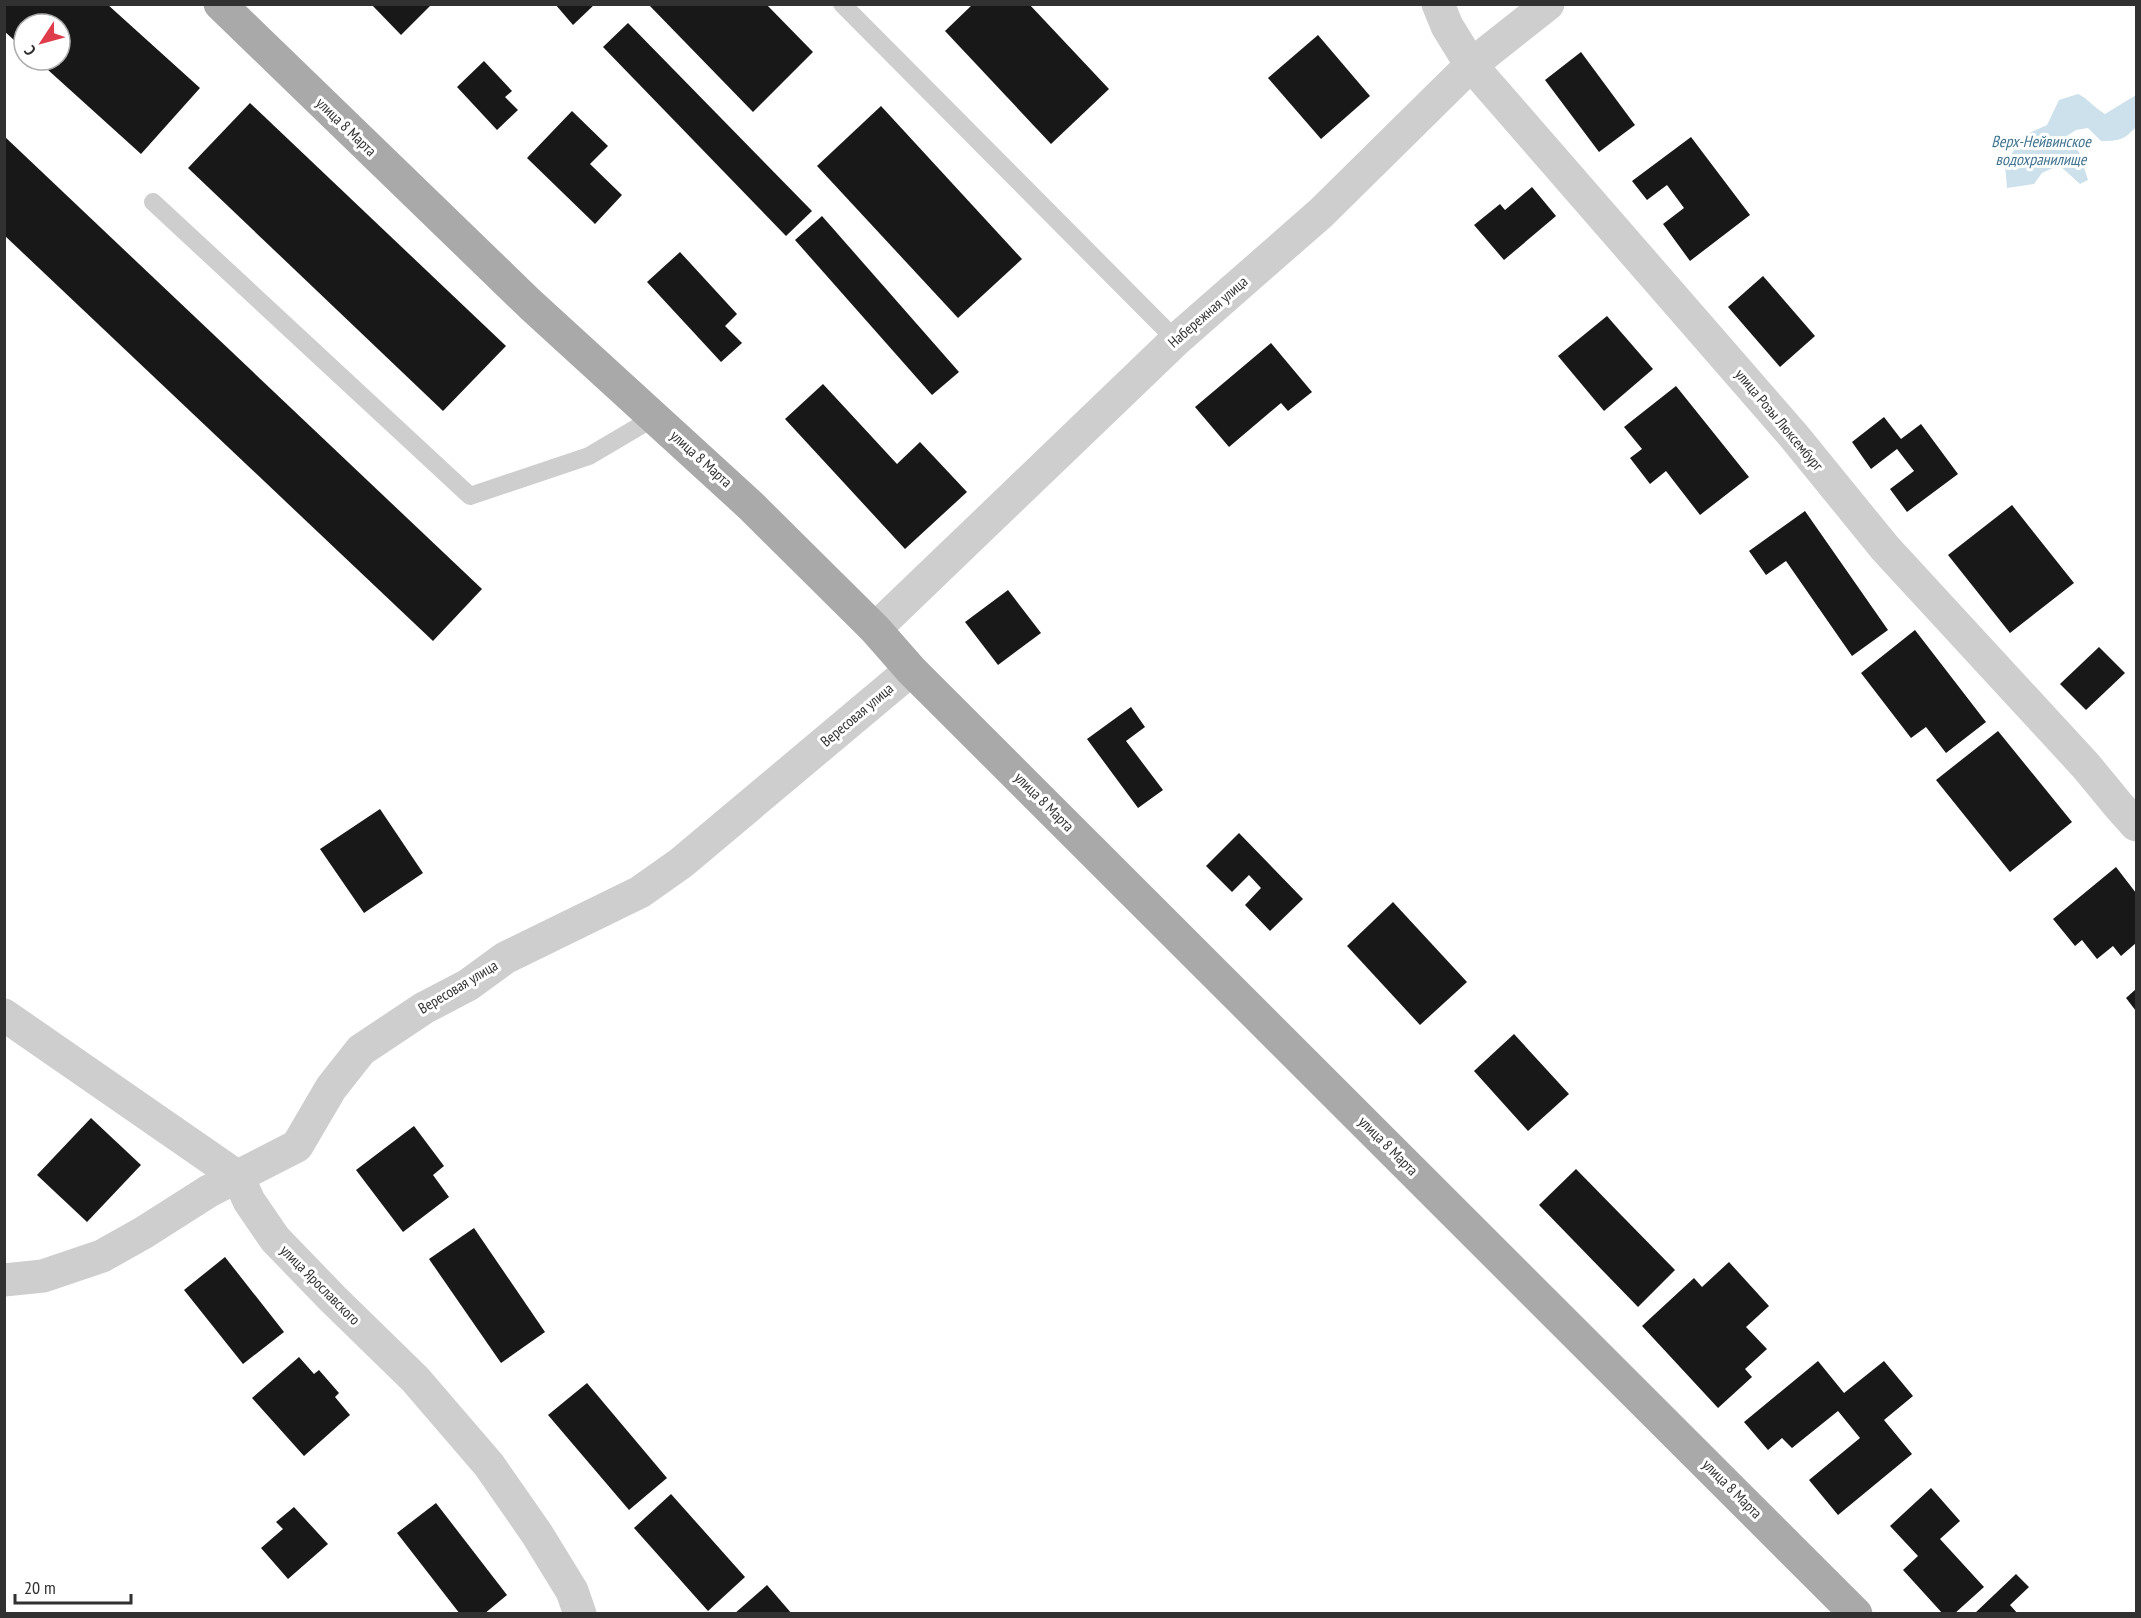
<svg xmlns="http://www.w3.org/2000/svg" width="2141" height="1618" font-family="'PT Sans Narrow',sans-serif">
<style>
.water{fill:#cde1ec}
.building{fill:#181818}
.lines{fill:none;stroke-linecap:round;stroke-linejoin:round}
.service{stroke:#cecece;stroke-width:18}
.minor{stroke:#cecece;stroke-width:33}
.primary{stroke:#a9a9a9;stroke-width:33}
.labels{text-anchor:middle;stroke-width:6;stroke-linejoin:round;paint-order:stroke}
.street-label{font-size:15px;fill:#313131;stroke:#fff}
.water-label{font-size:16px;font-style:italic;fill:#417491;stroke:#fff}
</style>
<rect width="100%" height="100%" fill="#fff"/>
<path class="water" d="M2078 94C2089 99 2094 108 2105 114L2136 95V127C2124 140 2119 141 2101 141L2088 128 2076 130 2065 137 2079 152 2088 180 2080 184 2059 165 2042 173 2034 184 2007 188 2005 164 2016 147 2029 133 2047 125 2059 100Z"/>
<g class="building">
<path d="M4 4H107L200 88 141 154 37 60H60V24H24V49L4 31Z"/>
<path d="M371 4H432L401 35Z"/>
<path d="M555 4H595L573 25Z"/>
<path d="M648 4H766L813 52 753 112Z"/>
<path d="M973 4H1029L1109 89 1051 144 945 31Z"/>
<path d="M628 23 812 211 786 236 603 47Z"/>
<path d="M1318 35 1370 96 1321 139 1268 78Z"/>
<path d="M1581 52 1635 125 1599 152 1545 80Z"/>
<path d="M484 61 512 91 505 97 518 110 497 130 457 87Z"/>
<path d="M250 103 506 346 443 411 188 168Z"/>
<path d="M881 106 1022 259 958 318 817 166Z"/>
<path d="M572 111 608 146 590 164 622 195 595 224 527 158Z"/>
<path d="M4 136 482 589 433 641 4 235Z"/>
<path d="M1691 137 1750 215 1690 261 1663 224 1684 208 1667 185 1647 200 1632 181Z"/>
<path d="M1532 187 1556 216 1504 260 1474 225 1500 204 1505 210Z"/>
<path d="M822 216 959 372 932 395 795 240Z"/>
<path d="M680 252 737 314 725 326 742 343 721 362 647 282Z"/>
<path d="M1763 276 1815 336 1780 367 1728 307Z"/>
<path d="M1607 316 1653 369 1604 411 1558 356Z"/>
<path d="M1271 343 1312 392 1288 411 1281 403 1229 447 1195 407Z"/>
<path d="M823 384 897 464 920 442 967 492 905 549 785 419Z"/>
<path d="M1676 386 1749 477 1700 515 1666 471 1650 484 1630 458 1642 449 1624 427Z"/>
<path d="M1884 417 1901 439 1921 424 1958 474 1907 512 1890 489 1914 471 1897 449 1871 469 1852 442Z"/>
<path d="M2012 505 2074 583 2010 633 1948 555Z"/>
<path d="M1805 511 1888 630 1852 656 1786 561 1766 575 1749 551Z"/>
<path d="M1008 590 1041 633 998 665 965 622Z"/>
<path d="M1915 630 1986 722 1946 753 1926 727 1911 738 1861 673Z"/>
<path d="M2099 647 2125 673 2086 710 2060 684Z"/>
<path d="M1131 707 1145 727 1126 741 1163 790 1138 808 1087 739Z"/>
<path d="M1998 731 2072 822 2010 872 1936 780Z"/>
<path d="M380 809 423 873 364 913 320 849Z"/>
<path d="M1239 833 1303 899 1270 931 1245 905 1261 888 1249 875 1232 892 1206 866Z"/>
<path d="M2116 867 2136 893V943L2121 956 2113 946 2097 959 2082 940 2075 946 2053 919Z"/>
<path d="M1393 902 1467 982 1420 1025 1347 946Z"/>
<path d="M2136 989V1011L2126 998Z"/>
<path d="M1514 1034 1569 1094 1528 1131 1474 1071Z"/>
<path d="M91 1118 141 1165 87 1222 37 1175Z"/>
<path d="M414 1126 444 1166 433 1175 449 1197 403 1232 356 1170Z"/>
<path d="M1576 1169 1675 1270 1638 1307 1539 1205Z"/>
<path d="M474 1228 545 1332 501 1363 429 1259Z"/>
<path d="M225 1257 284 1332 243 1364 184 1290Z"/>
<path d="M1729 1262 1769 1306 1746 1327 1767 1349 1745 1369 1752 1377 1718 1408 1642 1326 1694 1278 1702 1287Z"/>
<path d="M299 1357 314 1374 319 1370 339 1393 335 1397 350 1415 304 1456 252 1398Z"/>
<path d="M1818 1361 1844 1393 1884 1361 1913 1396 1884 1420 1912 1454 1838 1515 1809 1480 1860 1438 1838 1411 1792 1448 1782 1438 1768 1450 1744 1422Z"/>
<path d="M587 1383 667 1478 629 1510 548 1415Z"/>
<path d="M1931 1488 1960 1521 1940 1539 1984 1587 1954 1614H1943L1903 1570 1918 1556 1890 1526Z"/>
<path d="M671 1494 745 1577 708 1611 634 1528Z"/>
<path d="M436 1503 507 1595 484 1614H460L397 1533Z"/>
<path d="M294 1507 328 1544 288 1579 261 1548 283 1529 276 1522Z"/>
<path d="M2016 1574 2029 1587 2010 1605 2018 1614H1974Z"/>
<path d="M767 1585 792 1614H734Z"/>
</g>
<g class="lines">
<g class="service">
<path d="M842 4 1176 340"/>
<path d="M153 202 470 496 589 456 655 417"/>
</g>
<g class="minor">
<path d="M1438 4 1447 26 1471 65 1793 435 1885 548 2086 766 2119 806 2136 825"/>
<path d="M875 629 1176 340 1321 213 1471 65 1548 4"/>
<path d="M4 1015 238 1177 249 1201 275 1239 333 1299 415 1379 489 1465 537 1534 572 1591 580 1614"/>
<path d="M4 1280 43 1276 102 1256 143 1233 209 1191 297 1146 331 1088 361 1050 424 1008 468 985 505 958 640 892 681 863 911 670"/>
</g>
<path class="primary" d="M220 4 531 305 751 506 875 629 911 670 1856 1614"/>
</g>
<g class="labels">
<g class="street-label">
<text transform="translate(346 127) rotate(44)" y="5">улица 8 Марта</text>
<text transform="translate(1208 312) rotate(-41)" y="5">Набережная улица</text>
<text transform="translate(1779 420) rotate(50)" y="5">улица Розы Люксембург</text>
<text transform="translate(701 459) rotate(42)" y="5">улица 8 Марта</text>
<text transform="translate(857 715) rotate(-40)" y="5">Вересовая улица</text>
<text transform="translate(1044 802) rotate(45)" y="5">улица 8 Марта</text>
<text transform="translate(458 987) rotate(-31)" y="5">Вересовая улица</text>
<text transform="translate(1388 1146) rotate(45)" y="5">улица 8 Марта</text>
<text transform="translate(320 1285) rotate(45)" y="5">улица Ярославского</text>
<text transform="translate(1732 1489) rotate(45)" y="5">улица 8 Марта</text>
</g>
<g class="water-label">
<text x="2041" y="147">Верх-Нейвинское<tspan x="2041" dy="18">водохранилище</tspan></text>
</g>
</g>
<rect width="2141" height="1618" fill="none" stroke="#313131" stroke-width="12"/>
<g transform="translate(42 42) rotate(234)"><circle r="28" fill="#ffffff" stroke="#adadad" stroke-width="1.5"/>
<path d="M0-4.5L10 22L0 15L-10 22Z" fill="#df3c4c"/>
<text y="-9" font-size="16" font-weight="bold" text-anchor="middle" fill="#313131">С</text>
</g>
<path d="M15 1594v9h116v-9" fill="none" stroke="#313131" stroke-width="3"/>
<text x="24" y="1594" font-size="18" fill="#313131" stroke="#ffffff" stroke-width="4.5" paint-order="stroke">20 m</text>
</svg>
